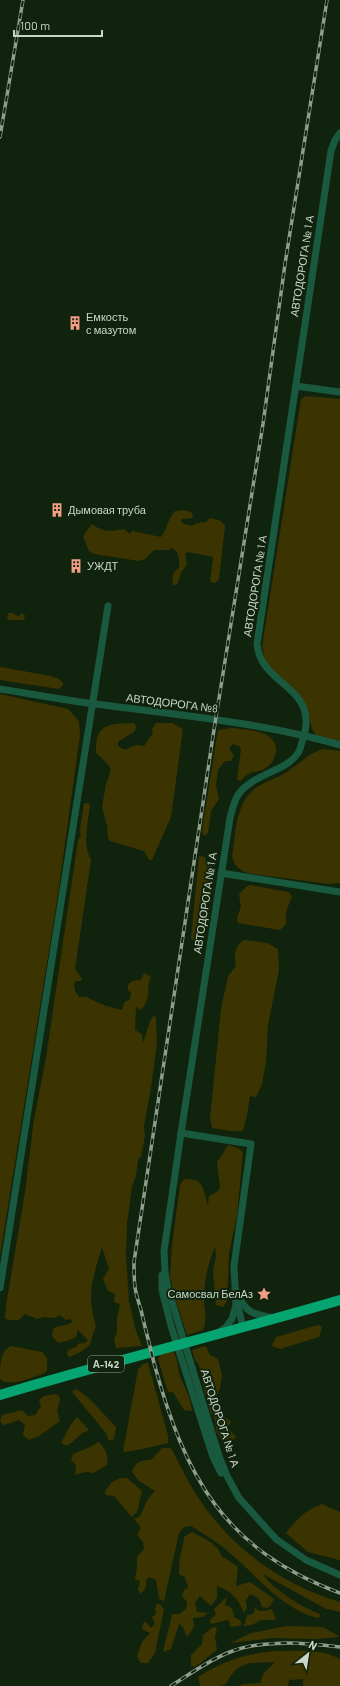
<svg xmlns="http://www.w3.org/2000/svg" width="340" height="1686" font-family="Barlow,sans-serif">
<style>
.green{fill:#3c3400}
.lines{fill:none;stroke-linecap:round;stroke-linejoin:round}
.minor{stroke:#19593f;stroke-width:7}
.highway{stroke:#06a471;stroke-width:10}
.rail-casing{stroke:#8e9d8c;stroke-width:3.5}
.rail{stroke:#10230d;stroke-width:2;stroke-dasharray:6;stroke-linecap:butt}
.labels{text-anchor:middle;stroke-width:4;stroke-linejoin:round;paint-order:stroke}
.shield{fill:#10230d;stroke:#92a08f;stroke-width:1}
.shield-label{font-size:10px;font-weight:bold;fill:#c9d6c7}
.street-label{font-size:11px;fill:#c9d6c7;stroke:#10230d}
.poi-label{font-size:11px;fill:#c9d6c7;stroke:#10230d;text-anchor:start}
</style>
<rect width="100%" height="100%" fill="#10230d"/>
<g class="green">
<path d="M306 396 340 399V742L317 736C308 728 311 711 303 700 293 686 277 678 267 665 264 661 264 653 262 647L300 405 301 399Z"/>
<path d="M184 510 191 512 193 516 192 518 182 519 181 521 184 524 192 526 197 523 206 522 210 518 221 521 225 526 219 579 215 583 210 582 213 557 188 552 185 554 187 564 181 573 178 583 175 585H173C172 578 172 572 179 568 180 561 179 551 172 548L168 550H154L145 559 139 561 94 554 89 551 83 536 92 524C103 532 110 532 124 529L130 534 132 531 161 537C167 529 168 519 175 511Z"/>
<path d="M8 613H13L19 617 21 613 25 615 24 620H9L7 617Z"/>
<path d="M0 667 51 676 59 679 63 683V685L59 689 0 680Z"/>
<path d="M0 694 68 709 79 721 80 735 58 894 0 1256Z"/>
<path d="M134 723 136 726 135 731 118 742V746L125 750 136 745 144 746 153 733 152 729 156 723H172L183 729 171 817 152 860H149L144 851 110 841 108 838 107 826 102 807 106 784 111 770 107 763 96 753C95 723 109 724 134 723Z"/>
<path d="M232 728C247 730 278 730 276 752 275 758 272 764 267 767 258 775 251 768 241 781L237 780 241 749 239 746 233 744 229 749 234 755 231 761H225L218 770 216 786 219 799 211 811 208 833 206 835H203L202 830 218 730Z"/>
<path d="M323 749 340 751V883L329 884 247 873C238 869 235 866 232 857 236 833 235 802 257 787 266 781 278 778 287 772 299 764 309 753 323 749Z"/>
<path d="M86 803H89L90 806C88 823 82 844 91 860L75 969 82 979 80 981H76L74 984 75 991 79 997H86L106 1006 122 1010 124 1003 130 999 131 993 128 990V985L132 981 141 980 144 973 151 977C145 988 153 996 141 1010L136 1007 135 1030 142 1034 143 1043 150 1021 154 1015 156 1019 157 1043 151 1088 144 1126 145 1136 141 1156 138 1160 136 1176 132 1186 127 1224 126 1256 129 1301 136 1331 142 1346 116 1348 114 1339 117 1332V1318L120 1304 114 1302 115 1294 108 1291 103 1279 109 1269 102 1247C93 1277 86 1294 96 1326 94 1330 91 1341 90 1344 86 1350 76 1354 70 1357L67 1355 68 1350 76 1347 78 1344 85 1343 88 1340 78 1330 76 1337 67 1341 58 1343 52 1336 53 1329C60 1324 66 1327 72 1322L71 1319 66 1320 60 1315 54 1318 44 1317 37 1319 25 1314 19 1320H8L5 1318 6 1306 25 1192 34 1119 46 1058 78 840 81 836 80 830 84 804Z"/>
<path d="M199 856 205 857 206 864 212 865 213 870 201 942 199 943 192 940 191 938Z"/>
<path d="M250 885 288 892 292 896 286 912V924L280 930 238 923 237 917 241 907 239 894 246 887Z"/>
<path d="M244 940 267 943 278 949 279 970 268 1025 266 1062 262 1084 256 1097 250 1096 247 1115 243 1131H230L212 1128 210 1119 221 1009 228 976 236 966C234 956 234 946 244 940Z"/>
<path d="M228 1145 238 1148 243 1152 237 1215 229 1254 227 1301 223 1307 216 1305 213 1271 216 1256 215 1247C208 1263 204 1281 204 1299 204 1311 208 1317 203 1330L187 1335 174 1295 170 1276 172 1245 180 1185 184 1179C206 1179 202 1189 208 1205L209 1196 217 1192 220 1188 217 1161C224 1155 223 1152 228 1145Z"/>
<path d="M318 1325 322 1327 319 1337 280 1349 272 1346 276 1337Z"/>
<path d="M11 1346 42 1352 47 1358V1371L43 1374C32 1377 10 1388 0 1379 0 1365 0 1351 11 1346Z"/>
<path d="M206 1346 210 1355 218 1359 222 1376 220 1388 217 1396 216 1412 231 1421 228 1428 236 1437 230 1443H223L217 1433 214 1418 208 1406 209 1397 205 1395 199 1365 195 1360 192 1350Z"/>
<path d="M171 1350C179 1357 177 1366 180 1376 185 1388 191 1398 192 1411L184 1410 173 1392H168L158 1359 161 1353Z"/>
<path d="M148 1363 168 1436V1443L138 1450 123 1452 138 1369 143 1364Z"/>
<path d="M76 1389C87 1394 106 1417 116 1427L114 1439 109 1441 106 1433 72 1392Z"/>
<path d="M54 1394 59 1396 60 1400 57 1411 60 1421 39 1436 29 1440 23 1435 25 1425 19 1420 4 1425 0 1422 2 1415 22 1410 28 1416 35 1415 41 1406 39 1400 44 1396Z"/>
<path d="M77 1417 89 1430C78 1434 76 1441 66 1446L61 1443 71 1424Z"/>
<path d="M99 1442C105 1449 109 1455 107 1465L93 1473 85 1472 75 1475 76 1465 71 1460 73 1454 88 1448Z"/>
<path d="M162 1448H171C183 1471 194 1494 210 1514 242 1556 290 1587 340 1602V1612L327 1609 315 1603 263 1574C272 1589 303 1608 320 1614L319 1618C283 1610 258 1577 231 1554 219 1543 204 1534 191 1526L184 1527 179 1533 164 1601 159 1599 156 1580 150 1577 146 1580V1587L141 1594 138 1590 140 1581 135 1580 137 1567V1557L144 1549 143 1542 137 1535 141 1528 134 1519 140 1516 148 1499 155 1491 139 1481 132 1472C135 1462 141 1460 151 1460Z"/>
<path d="M121 1478H127L142 1491 137 1512 132 1517 114 1496 106 1495 105 1491 112 1482Z"/>
<path d="M322 1504 340 1512V1560H339L308 1552 286 1533C297 1519 304 1511 322 1504Z"/>
<path d="M192 1532C203 1538 219 1544 222 1557L227 1559 238 1567 236 1586 250 1582 274 1599 271 1605 267 1608 262 1607C260 1601 258 1596 250 1594L246 1600 247 1607 244 1613C238 1599 232 1591 217 1586V1598L211 1606 200 1596 195 1603 197 1612 208 1613 203 1617 193 1618 194 1627 187 1637 183 1627 179 1624 171 1649 163 1652C165 1639 170 1627 172 1614H179L186 1609 187 1602 182 1596 184 1590 188 1588 185 1577 179 1574C179 1567 179 1560 181 1553 182 1547 184 1543 184 1537Z"/>
<path d="M227 1597 225 1605C232 1607 233 1609 234 1617L240 1620 242 1624 239 1626 230 1627V1622L227 1620 211 1624 210 1620 216 1614 214 1609Z"/>
<path d="M157 1604H160L164 1609 155 1653 148 1663H141L137 1656 142 1642 150 1633 142 1629 143 1623 146 1622 151 1628 155 1623 152 1618 156 1613 155 1609Z"/>
<path d="M256 1606 257 1610 264 1611 272 1609 276 1620H261L252 1625 244 1626 247 1615 253 1614Z"/>
<path d="M286 1626 323 1627 340 1637 316 1639 274 1638 230 1643 251 1633Z"/>
<path d="M213 1627 217 1628 215 1637 217 1650 195 1667 191 1666V1655L202 1644 203 1635Z"/>
<path d="M276 1651C296 1651 321 1648 340 1659V1686H303V1679L289 1680 288 1686H240L242 1684 260 1683 264 1673 275 1662C250 1664 240 1658 226 1684L220 1686H200L198 1677C224 1660 245 1654 276 1651Z"/>
</g>
<g class="lines">
<g class="minor">
<path d="M340 133 335 140 331 151 257 644C260 682 309 686 306 724 306 729 304 734 303 739 301 743 301 749 298 753 287 771 252 774 238 795 234 801 232 811 230 818L181 1133 164 1251 165 1272 168 1289 219 1456 227 1476 239 1498 276 1539 306 1560 340 1575"/>
<path d="M296 386 340 392"/>
<path d="M0 689C32 694 64 700 96 704 178 715 260 722 340 745"/>
<path d="M221 873 340 892"/>
<path d="M181 1133 251 1144 234 1266 236 1305 232 1319 226 1327 219 1332"/>
<path d="M162 1275V1290L171 1326 213 1457 221 1473"/>
<path d="M0 1288 108 606"/>
<path d="M236 1291C246 1313 251 1314 274 1318"/>
<path d="M237 1301 243 1328"/>
</g>
<path class="highway" d="M0 1395C113 1361 227 1333 340 1300"/>
<defs>
<g id="rail">
<path d="M327 0 285 264 263 424 213 736 134 1262C134 1270 134 1279 135 1287 136 1295 139 1303 141 1310 145 1328 150 1346 154 1363 185 1477 224 1550 340 1593"/>
<path d="M0 137 23 0"/>
<path d="M171 1686C190 1674 209 1660 230 1652 262 1639 306 1643 340 1647"/>
</g>
</defs>
<use href="#rail" class="rail-casing"/>
<use href="#rail" class="rail"/>
</g>
<defs>
<symbol id="building-bare" viewBox="-9 -9 18 18"><path d="M-4-6H4V6H1V3H-1V6H-4ZM-2.5-4.3h1.7v1.8h-1.7ZM.8-4.3h1.7v1.8H.8ZM-2.5-1h1.7V.8h-1.7ZM.8-1h1.7V.8H.8Z" fill="#f39f85" stroke="#10230d" stroke-width="2.5" paint-order="stroke"/></symbol>
<symbol id="sight-bare" viewBox="-9 -9 18 18"><path d="M0-6L1.8-2.2L6-1.7L2.9 1.2L3.7 5.4L0 3.3L-3.7 5.4L-2.9 1.2L-6-1.7L-1.8-2.2Z" fill="#f39f85" stroke="#10230d" stroke-width="2.5" paint-order="stroke"/></symbol>
</defs>
<g fill-rule="evenodd">
<use href="#building-bare" x="65" y="313" width="20" height="20"/>
<use href="#building-bare" x="47" y="500" width="20" height="20"/>
<use href="#building-bare" x="66" y="556" width="20" height="20"/>
<use href="#sight-bare" x="254" y="1284" width="20" height="20"/>
</g>
<g class="labels">
<rect class="shield" x="88" y="1356" width="36" height="16" rx="3"/>
<g class="shield-label">
<text x="106" y="1368">А-142</text>
</g>
<g class="street-label">
<text transform="translate(302 266) rotate(-81)" y="4">АВТОДОРОГА № 1 А</text>
<text transform="translate(255 586) rotate(-81)" y="4">АВТОДОРОГА № 1 А</text>
<text transform="translate(172 703) rotate(7)" y="4">АВТОДОРОГА №8</text>
<text transform="translate(205 903) rotate(-81)" y="4">АВТОДОРОГА № 1 А</text>
<text transform="translate(220 1418) rotate(72)" y="4">АВТОДОРОГА № 1 А</text>
</g>
<g class="poi-label">
<text x="86" y="321">Емкость<tspan x="86" dy="13">с мазутом</tspan></text>
<text x="68" y="514">Дымовая труба</text>
<text x="87" y="570">УЖДТ</text>
<text x="253" y="1298" text-anchor="end">Самосвал БелАз</text>
</g>
</g>
<g transform="translate(308 1654) rotate(30)" stroke="#10230d" stroke-width="3" paint-order="stroke">
<path d="M0-3L7 15L0 10L-7 15Z" fill="#c9d6c7"/>
<text y="-6" font-size="11" font-weight="bold" text-anchor="middle" fill="#c9d6c7">N</text>
</g>
<path d="M14 30v6h88v-6" fill="none" stroke="#c9d6c7" stroke-width="2"/>
<text x="20" y="30" font-size="12" fill="#c9d6c7" stroke="#10230d" stroke-width="3" paint-order="stroke">100 m</text>
</svg>
